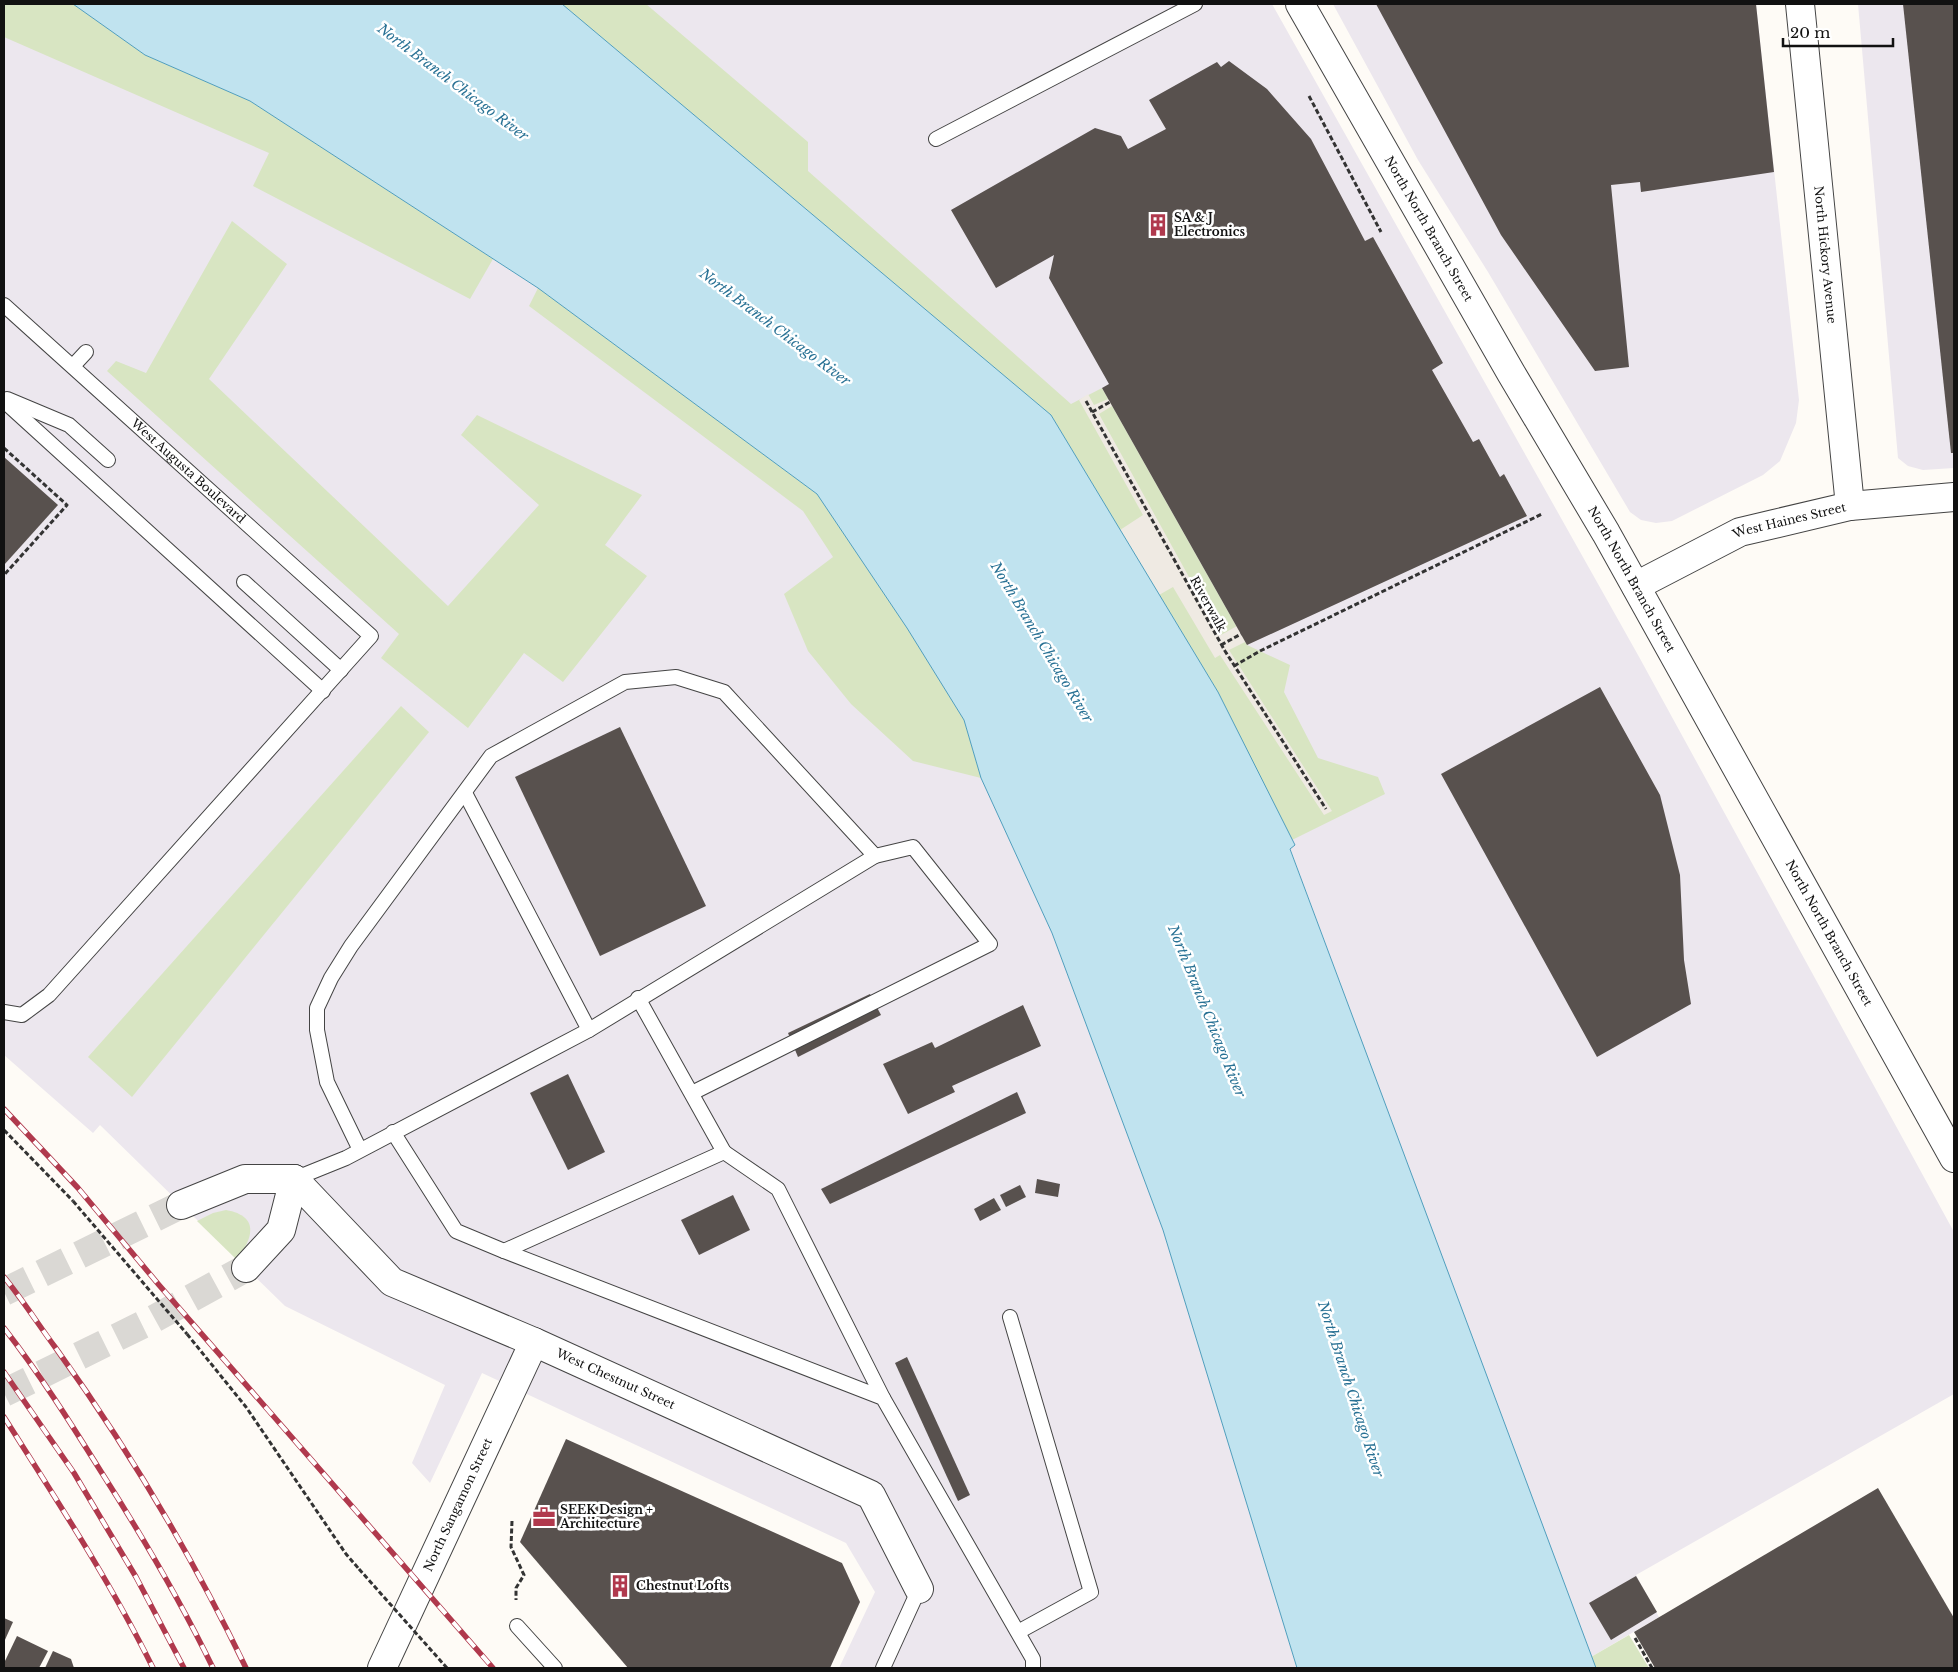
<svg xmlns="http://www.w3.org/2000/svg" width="1958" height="1672" font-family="'Libre Baskerville',serif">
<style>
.industrial{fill:#ece7ee}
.green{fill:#d8e5c2}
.plaza{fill:#efeae3}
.water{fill:#c0e3ef;stroke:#509ebd}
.building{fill:#58514e}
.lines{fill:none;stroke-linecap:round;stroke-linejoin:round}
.minor-tunnel{stroke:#dad8d4;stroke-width:28;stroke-dasharray:28 14;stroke-linecap:butt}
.service-casing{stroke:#444;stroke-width:16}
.minor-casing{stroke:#444;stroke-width:30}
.path{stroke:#333;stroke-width:3;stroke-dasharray:5 2.5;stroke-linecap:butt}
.service{stroke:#fff;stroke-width:14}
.minor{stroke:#fff;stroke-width:28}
.rail-casing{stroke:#b0394d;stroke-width:5.5}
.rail{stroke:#fff;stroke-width:4;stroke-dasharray:11;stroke-linecap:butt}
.path-bridge{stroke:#333;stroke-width:3;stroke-dasharray:5 2.5;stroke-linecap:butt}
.labels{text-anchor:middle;stroke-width:5;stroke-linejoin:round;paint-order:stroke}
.poi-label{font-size:12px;font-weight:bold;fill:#111;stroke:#fff;text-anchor:start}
.street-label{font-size:12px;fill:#111;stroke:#fff}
.water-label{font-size:14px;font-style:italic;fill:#287194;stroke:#fff}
</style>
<rect width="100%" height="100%" fill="#fefbf6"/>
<g class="industrial">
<path d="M4 4H73L145 55 342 160 493 259 538 288 706 412 875 583 907 628 964 720 981 778 1052 933 1163 1230 1297 1668H839L875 1592 846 1543 482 1373 430 1483 412 1463 445 1385 285 1306 100 1125 93 1133 4 1055Z"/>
<path d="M562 4H1272L1638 655 1954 1232V1394L1636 1575 1659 1617 1591 1657 1290 848 1294 845 1218 692 1051 415Z"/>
<path d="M1333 4H1756L1799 400 1796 423 1780 461 1763 475 1672 521 1656 523 1641 520 1630 512 1488 272 1418 160Z"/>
<path d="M1858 4H1954V468L1923 470 1908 466 1898 458Z"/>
</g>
<g class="green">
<path d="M4 4H73L145 55 250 101 493 259 470 299 253 186 269 153 4 37Z"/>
<path d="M562 4H646L808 142V171L1071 404 1102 388 1247 645 1290 665 1284 692 1318 758 1378 777 1385 794 1292 840 1218 692 1051 415Z"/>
<path d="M232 221 287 264 209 379 448 606 539 505 461 435 477 415 642 495 605 545 647 576 563 682 524 653 468 728 381 658 399 634 107 371 116 361 146 373Z"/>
<path d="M538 288 817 494 907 628 964 720 981 778 913 761 851 704 808 651 784 594 833 557 803 511 529 306Z"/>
<path d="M401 706 429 732 132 1097 88 1057Z"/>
<path d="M226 1210C260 1216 253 1238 237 1260L197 1221 213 1213Z"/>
<path d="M1629 1635 1649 1668H1596L1591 1657Z"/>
</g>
<path class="plaza" d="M1088 394 1094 405 1108 399 1110 402 1112 406 1099 414 1221 635 1237 626 1245 642 1229 650 1332 811 1324 815 1220 655 1215 658 1173 587 1159 595 1120 530 1143 515 1079 400Z"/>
<path class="water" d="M73 4H562L1051 415 1218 692 1295 845 1290 849 1596 1668H1297L1163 1230 1052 933 981 778 964 720 907 628 817 494 538 288 250 101 145 55Z"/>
<g class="building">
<path d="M1376 4H1756L1774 172 1641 192 1640 182 1611 185 1629 367 1595 371 1501 235Z"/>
<path d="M1903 4H1954V453H1951Z"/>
<path d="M1229 61 1267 89 1311 139 1365 241 1373 237 1443 363 1432 370 1473 442 1479 439 1500 477 1504 474 1527 516 1247 645 1102 388 1109 384 1049 278 1054 255 996 288 951 210 1095 128 1121 136 1128 149 1166 129 1149 100 1217 62 1221 67Z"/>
<path d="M4 457 58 505 4 565Z"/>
<path d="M1600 687 1660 795 1680 875 1684 960 1691 1004 1597 1057 1441 774Z"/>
<path d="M620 727 706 906 600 956 515 777Z"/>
<path d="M870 994 881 1015 798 1057 788 1033Z"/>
<path d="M1023 1005 1041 1046 952 1086 955 1092 908 1114 883 1064 932 1042 935 1048Z"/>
<path d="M568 1074 605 1152 568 1170 530 1093Z"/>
<path d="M1017 1092 1026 1113 830 1204 821 1189Z"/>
<path d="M1037 1179 1060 1184 1058 1197 1035 1193Z"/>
<path d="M1020 1185 1026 1197 1006 1207 1000 1195Z"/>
<path d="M733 1195 750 1230 699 1255 681 1220Z"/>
<path d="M994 1198 1001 1210 980 1221 974 1209Z"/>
<path d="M907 1357 970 1495 958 1501 895 1363Z"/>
<path d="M566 1439 842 1563 860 1602 830 1668H628L520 1542Z"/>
<path d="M1878 1488 1954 1618V1668H1655L1634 1632Z"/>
<path d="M1636 1576 1657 1612 1611 1640 1589 1603Z"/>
<path d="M4 1618 13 1622 4 1642Z"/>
<path d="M17 1636 48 1651 39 1668H4V1663Z"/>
<path d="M53 1651 71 1659 74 1668H45Z"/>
</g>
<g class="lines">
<g class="minor-tunnel">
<path d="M4 1292 181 1205"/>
<path d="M4 1393 148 1322 246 1268"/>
</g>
<defs>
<g id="service">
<path d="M936 139 1195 4"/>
<path id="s1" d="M4 305 371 636 49 995 22 1015 4 1012"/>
<path d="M73 366 86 352"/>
<path d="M7 399 69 425 108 460"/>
<path d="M4 401 323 691"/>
<path d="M244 582 341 670"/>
<path d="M465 793 589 1030"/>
<path d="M692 1093 990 944 913 847 875 856"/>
<path d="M393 1132 456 1231 504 1251 724 1152 638 998"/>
<path d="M724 1152 778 1189 883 1398"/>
<path d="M294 1179 346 1158 589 1030 875 856 724 692 676 677 625 682 491 756 351 946 331 978 317 1008V1030L327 1082 360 1150"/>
<path d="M504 1251 883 1398 1033 1659V1668"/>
<path d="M1010 1317 1091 1592 1018 1632"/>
<path d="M517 1626 555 1668"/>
<path d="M883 1668 919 1589"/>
</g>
<g id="minor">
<path id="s2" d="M1300 4 1511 373 1606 533 1954 1158"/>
<path id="s3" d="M1800 4 1850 506"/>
<path id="s4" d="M1636 586 1740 532 1850 506 1954 497"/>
<path id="s5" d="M294 1179 392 1282 534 1342 871 1495 919 1589"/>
<path d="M181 1205 245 1179H294"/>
<path d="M246 1268 281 1230 294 1179"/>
<path id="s6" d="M382 1668 534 1342"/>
</g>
</defs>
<use href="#service" class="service-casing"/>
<use href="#minor" class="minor-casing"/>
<g class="path">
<path d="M1309 96 1381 232"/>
<path d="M1086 401 1225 651 1326 809"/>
<path d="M1092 412 1110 402"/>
<path d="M4 448 67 505 4 575"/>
<path d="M1221 645 1241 634"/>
<path d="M1234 666 1260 651 1542 514"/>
<path d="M4 1130 73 1201"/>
<path d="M187 1334 246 1407 346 1554 359 1569"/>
<path d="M512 1521 511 1547 524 1575 516 1588V1600"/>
<path d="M1635 1638 1652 1668"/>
</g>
<use href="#service" class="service"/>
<use href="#minor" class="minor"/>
<defs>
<g id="rail">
<path d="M4 1109 78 1188 159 1285 493 1668"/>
<path d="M4 1277C22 1299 38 1324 55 1347 128 1448 192 1556 246 1668"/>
<path d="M4 1328C39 1373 70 1422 100 1470 141 1534 180 1600 213 1668"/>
<path d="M4 1372 74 1473 136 1577 184 1668"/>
<path d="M4 1417C56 1499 110 1581 153 1668"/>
</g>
</defs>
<use href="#rail" class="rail-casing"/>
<use href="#rail" class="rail"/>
<g class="path-bridge">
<path d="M73 1201 187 1334"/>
<path d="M359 1569 447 1668"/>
</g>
</g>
<defs>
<symbol id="building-bare" viewBox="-9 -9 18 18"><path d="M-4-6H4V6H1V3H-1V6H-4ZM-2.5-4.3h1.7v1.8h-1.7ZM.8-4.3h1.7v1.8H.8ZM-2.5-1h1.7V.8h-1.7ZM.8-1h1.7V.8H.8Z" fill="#b0394d" stroke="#fff" stroke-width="2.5" paint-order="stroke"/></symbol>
<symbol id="office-bare" viewBox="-9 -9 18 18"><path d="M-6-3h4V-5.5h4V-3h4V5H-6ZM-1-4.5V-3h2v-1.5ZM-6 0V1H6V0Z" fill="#b0394d" stroke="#fff" stroke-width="2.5" paint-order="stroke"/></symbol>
</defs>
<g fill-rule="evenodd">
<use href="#building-bare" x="1142" y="209" width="32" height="32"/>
<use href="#office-bare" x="528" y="1501" width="32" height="32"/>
<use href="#building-bare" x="604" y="1570" width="32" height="32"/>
</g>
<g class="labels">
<g class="poi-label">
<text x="1174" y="222">SA &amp; J<tspan x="1174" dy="14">Electronics</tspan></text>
<text x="560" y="1514">SEEK Design +<tspan x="560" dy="14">Architecture</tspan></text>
<text x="636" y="1590">Chestnut Lofts</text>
</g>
<g class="street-label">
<text dy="4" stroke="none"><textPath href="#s2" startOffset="259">North North Branch Street</textPath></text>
<text dy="4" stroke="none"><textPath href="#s3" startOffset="252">North Hickory Avenue</textPath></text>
<text dy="4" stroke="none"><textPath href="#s1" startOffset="248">West Augusta Boulevard</textPath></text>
<text dy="4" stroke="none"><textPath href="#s4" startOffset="168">West Haines Street</textPath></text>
<text dy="4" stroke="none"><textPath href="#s2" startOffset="664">North North Branch Street</textPath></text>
<text transform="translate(1208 604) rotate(61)" y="4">Riverwalk</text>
<text dy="4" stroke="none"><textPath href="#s2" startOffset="1069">North North Branch Street</textPath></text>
<text dy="4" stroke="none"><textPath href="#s5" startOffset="386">West Chestnut Street</textPath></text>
<text dy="4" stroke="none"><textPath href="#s6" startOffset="180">North Sangamon Street</textPath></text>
</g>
<g class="water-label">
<text transform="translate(453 82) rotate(37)" y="5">North Branch Chicago River</text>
<text transform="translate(775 327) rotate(37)" y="5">North Branch Chicago River</text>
<text transform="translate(1042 642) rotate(59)" y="5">North Branch Chicago River</text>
<text transform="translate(1207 1011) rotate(68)" y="5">North Branch Chicago River</text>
<text transform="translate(1351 1389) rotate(72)" y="5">North Branch Chicago River</text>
</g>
</g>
<rect width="1958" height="1672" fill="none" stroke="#111111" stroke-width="10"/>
<path d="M1783 38v8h110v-8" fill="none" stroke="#111111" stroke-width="2.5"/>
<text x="1790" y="38" font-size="15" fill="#111111" stroke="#ffffff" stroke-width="4" paint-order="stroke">20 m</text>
</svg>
